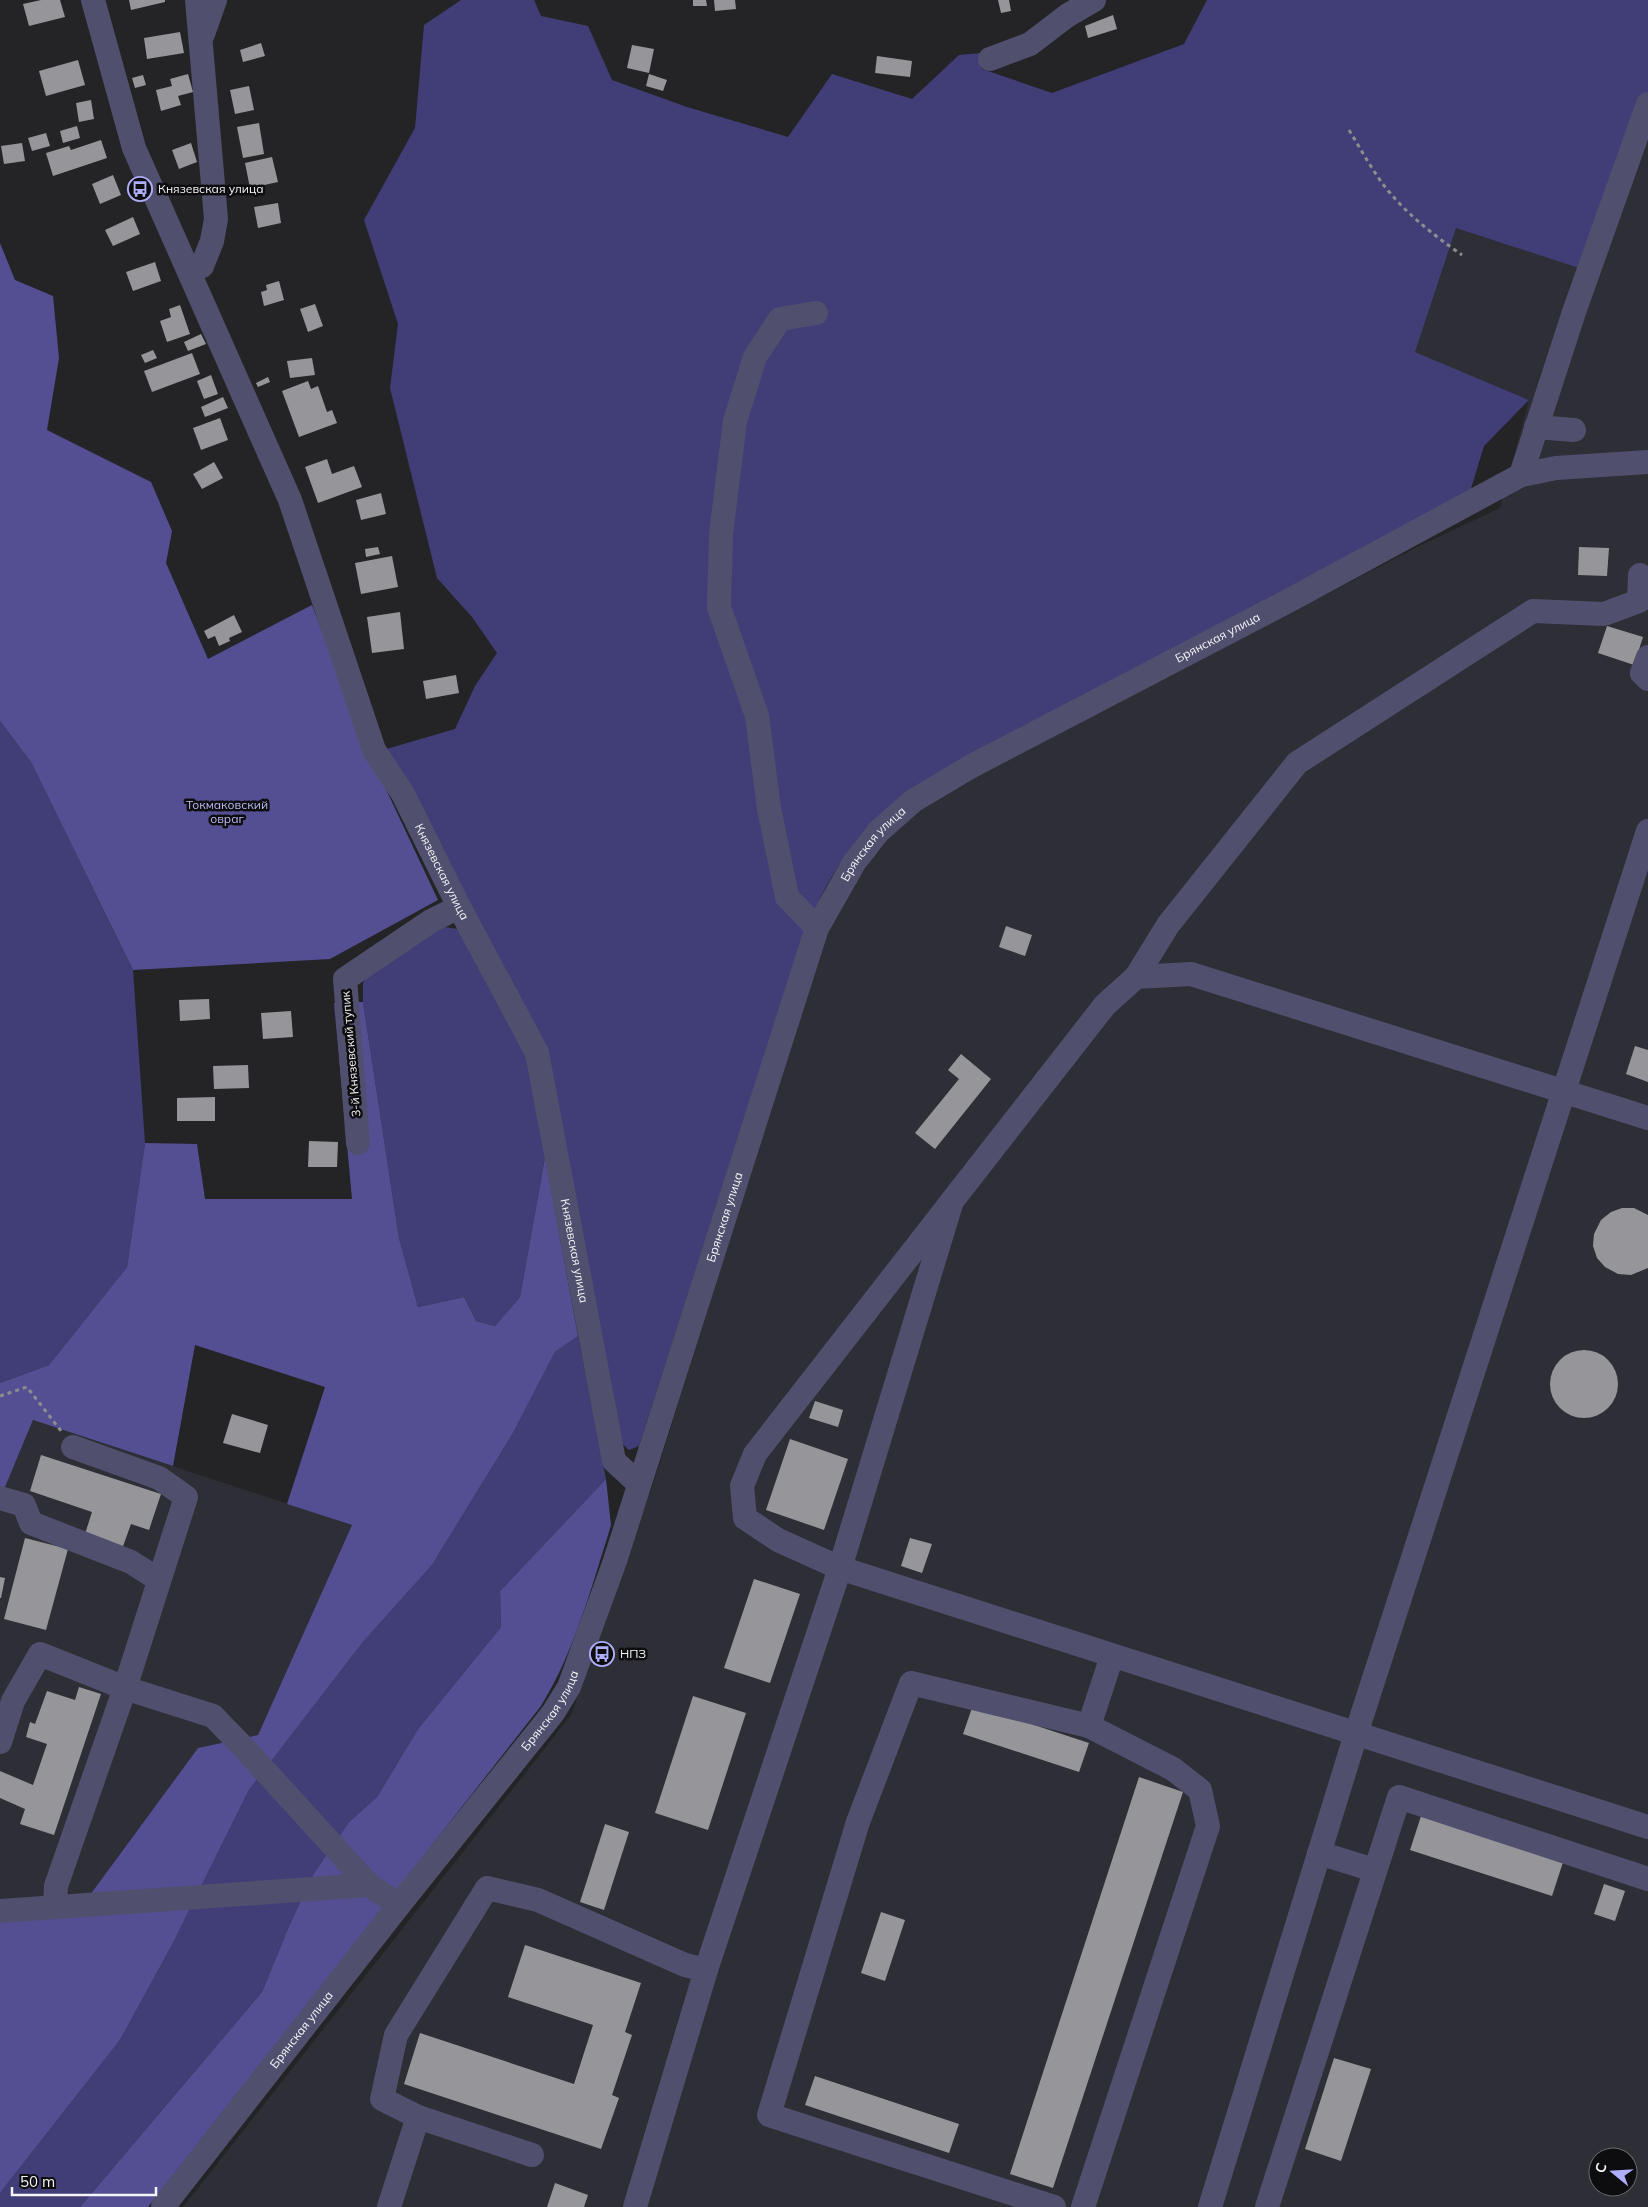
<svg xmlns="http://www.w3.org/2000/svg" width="1648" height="2207" font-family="Mulish,sans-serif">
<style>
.built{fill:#2d2e36;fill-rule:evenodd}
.green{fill:#413e77}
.forest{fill:#534f92}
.building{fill:#96969a}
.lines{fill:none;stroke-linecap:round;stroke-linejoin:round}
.path{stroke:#8d8d8f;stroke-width:3;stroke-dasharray:4 4;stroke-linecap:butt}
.minor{stroke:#50506e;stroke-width:24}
.labels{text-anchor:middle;stroke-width:5;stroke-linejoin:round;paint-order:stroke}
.poi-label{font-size:12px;fill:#f5f5f7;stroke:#0d0d0f;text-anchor:start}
.street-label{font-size:12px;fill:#f5f5f7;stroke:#0d0d0f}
.park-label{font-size:12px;fill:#bbbcf6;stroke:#0d0d0f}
</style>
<rect width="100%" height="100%" fill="#242427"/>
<g class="built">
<path d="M1648 93V2207H183L571 1715 653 1484 826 933 842 902 887 837 919 811 968 781 1419 546 1500 508 1529 400 1414 352 1456 227 1579 267ZM1598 2157H1628V2187H1598Z"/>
<path d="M33 1420 352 1525 258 1735 198 1748 90 1895 0 1902V1499Z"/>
</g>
<g class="green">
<path d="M461 0H534L541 16 588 26 612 80 687 107 788 137 832 74 912 99 959 55 981 53 982 69 1052 93 1184 44 1207 0H1648V93L1579 268 1456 228 1415 352 1529 400 1484 446 1469 495 870 824C840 860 821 891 803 935L639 1446 629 1450 619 1441 545 1049 383 750 455 729 475 686 497 653 472 617 437 578 390 388 398 324 364 220 415 128 424 25Z"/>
<path d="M0 721 31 762 133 970 145 1143 127 1267 49 1365 0 1383Z"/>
<path d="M444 927 458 929 528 1056 545 1157 520 1297 495 1326 476 1321 464 1297 418 1307 399 1238 363 1002V983L372 970Z"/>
<path d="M578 1336 606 1479 500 1591 501 1627 418 1729 377 1797 349 1822 314 1873 289 1926 262 1992 80 2207H0V2193L120 2040 172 1945 249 1790 363 1642 432 1565 513 1433 555 1352Z"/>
</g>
<g class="forest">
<path d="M0 243 15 280 53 296 59 358 47 430 151 482 172 531 166 563 208 659 312 605 369 753 438 900 330 959 133 970 31 762 0 721Z"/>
<path d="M363 1002 399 1238 418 1307 464 1297 476 1321 495 1326 520 1297 545 1157 578 1336 555 1352 513 1433 432 1565 363 1642 249 1790 172 1945 120 2040 0 2193V1902L90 1895 198 1748 258 1735 352 1525 287 1504 325 1387 195 1345 173 1466 33 1420 0 1499V1383L49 1365 127 1267 145 1143 197 1144 205 1199H352L334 1003Z"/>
<path d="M606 1479 611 1525 608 1535C589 1595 574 1652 541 1706L148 2207H80L262 1992 289 1926 314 1873 349 1822 377 1797 418 1729 501 1627 500 1591Z"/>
</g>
<g class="building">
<path d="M41 0H60L65 17 29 26 23 4Z"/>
<path d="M129 0H165V2L131 10Z"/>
<path d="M693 0H706L707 6H693Z"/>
<path d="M714 0H735L736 9 715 11Z"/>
<path d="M998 0H1009L1011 11 1001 13Z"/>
<path d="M1113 15 1117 29 1088 38 1085 26Z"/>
<path d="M180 32 184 53 147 59 144 38Z"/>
<path d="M261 43 265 56 243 62 240 50Z"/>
<path d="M632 45 654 49 649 73 627 68Z"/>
<path d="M877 56 912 61 910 77 875 73Z"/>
<path d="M78 60 85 85 46 96 39 71Z"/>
<path d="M188 74 193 92 178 96 181 105 161 111 156 90 172 86 170 79Z"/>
<path d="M649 74 667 80 663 91 646 86Z"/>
<path d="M143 75 146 85 135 88 132 78Z"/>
<path d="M249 86 254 110 235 114 230 90Z"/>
<path d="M91 100 94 119 79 122 76 103Z"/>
<path d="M259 123 264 154 243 158 237 127Z"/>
<path d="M77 126 80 138 63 143 60 131Z"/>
<path d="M46 133 50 146 32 151 28 138Z"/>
<path d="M101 140 107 158 53 176 46 153 69 146 71 150Z"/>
<path d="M22 143 25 161 4 164 1 146Z"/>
<path d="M191 143 197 162 179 169 172 150Z"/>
<path d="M272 157 278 182 250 188 245 163Z"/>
<path d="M113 175 121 195 100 204 92 184Z"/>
<path d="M278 203 281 223 258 228 254 207Z"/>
<path d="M133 217 140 234 113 246 105 230Z"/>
<path d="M155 262 161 281 133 291 126 272Z"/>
<path d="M279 281 284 300 264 306 261 292 267 290 266 285Z"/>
<path d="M315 304 323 326 308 332 300 309Z"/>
<path d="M180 305 190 334 167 342 160 321 171 317 169 309Z"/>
<path d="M201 334 206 344 188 351 184 342Z"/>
<path d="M153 350 157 358 145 363 141 355Z"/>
<path d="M192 353 200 374 152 392 144 371Z"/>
<path d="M312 358 315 375 290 378 287 361Z"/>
<path d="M211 375 218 394 204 399 197 381Z"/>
<path d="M268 377 270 382 258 387 256 383Z"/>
<path d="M308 381 311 389 318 386 327 412 332 410 337 423 299 437 282 391Z"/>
<path d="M223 397 228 408 205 417 201 407Z"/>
<path d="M220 418 228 440 201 450 193 428Z"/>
<path d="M327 459 332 474 354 466 362 487 318 503 305 467Z"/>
<path d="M214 462 223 478 202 489 193 474Z"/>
<path d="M381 493 386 514 361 520 356 500Z"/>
<path d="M378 547 380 554 366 557 365 549Z"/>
<path d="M1579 547 1609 548 1607 576 1578 575Z"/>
<path d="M392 556 398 587 361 594 355 563Z"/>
<path d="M400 612 404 649 372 653 367 617Z"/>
<path d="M234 615 242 632 229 638 230 641 219 646 215 636 208 639 204 631Z"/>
<path d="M1607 626 1643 637 1634 665 1598 653Z"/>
<path d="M456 675 459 693 426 699 423 681Z"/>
<path d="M1006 926 1032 935 1025 956 999 947Z"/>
<path d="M209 999 210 1019 180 1021 179 1000Z"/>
<path d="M291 1011 293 1037 263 1039 261 1013Z"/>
<path d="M1635 1046 1648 1050V1082L1626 1074Z"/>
<path d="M961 1054 991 1079 935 1149 915 1133 959 1079 948 1070Z"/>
<path d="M248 1065 249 1088 214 1089 213 1066Z"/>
<path d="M215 1097V1121H177V1098Z"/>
<path d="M309 1141 338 1142 337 1167H308Z"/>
<path d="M1622 1208H1634L1648 1215V1268L1631 1275 1618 1274 1605 1267 1597 1258 1593 1246 1594 1234 1601 1220 1611 1212Z"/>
<circle cx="1584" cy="1384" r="34"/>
<path d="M815 1401 843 1410 838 1427 809 1418Z"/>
<path d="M232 1414 268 1425 260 1453 223 1443Z"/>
<path d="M790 1439 848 1459 824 1530 766 1510Z"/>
<path d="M41 1455 161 1494 149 1530 131 1524 122 1549 84 1537 92 1512 30 1491Z"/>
<path d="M25 1538 68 1549 46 1630 4 1619Z"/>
<path d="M910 1538 932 1544 922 1573 901 1566Z"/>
<path d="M0 1577 5 1578 1 1598H0Z"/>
<path d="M754 1579 800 1594 770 1683 724 1668Z"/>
<path d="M79 1687 101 1694 54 1835 20 1824 25 1809 0 1798V1771L33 1785 47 1744 26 1737 30 1722 35 1724 47 1691 75 1700Z"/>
<path d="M693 1696 746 1713 708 1830 655 1813Z"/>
<path d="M973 1705 1089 1743 1079 1772 963 1734Z"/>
<path d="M1139 1777 1183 1792 1053 2188 1010 2174Z"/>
<path d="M1423 1810 1565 1856 1552 1896 1410 1850Z"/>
<path d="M605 1824 629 1832 604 1910 580 1902Z"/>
<path d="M1604 1884 1625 1891 1615 1921 1594 1914Z"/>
<path d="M881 1912 905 1920 885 1981 861 1973Z"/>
<path d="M525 1945 641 1983 625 2032 632 2035 612 2095 619 2098 601 2149 404 2084 420 2033 574 2084 593 2025 508 1997Z"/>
<path d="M1334 2058 1371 2069 1341 2161 1305 2149Z"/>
<path d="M815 2076 959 2124 949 2153 805 2105Z"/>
<path d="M555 2183 588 2195 584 2207H547Z"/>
</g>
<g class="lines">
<g class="path">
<path d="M1349 130C1360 148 1370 166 1382 183 1404 212 1432 234 1462 255"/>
<path d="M0 1396 27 1387 61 1431"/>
</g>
<g class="minor">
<path id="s1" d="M93 0 134 148 290 500 374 750 403 794 459 907 537 1053 614 1461 639 1484"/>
<path d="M203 34 215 0"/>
<path d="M990 59 1030 44 1068 15 1094 0"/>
<path d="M189 272 202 266 212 241 216 219 197 0"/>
<path d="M816 313 780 319 755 357 735 421 721 534 719 607 757 716 769 808 787 897 817 928"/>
<path d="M1536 427 1574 430"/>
<path d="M1521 475 1574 312 1648 104"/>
<path d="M1648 657 1642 673 1648 679"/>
<path d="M1136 977 1168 925 1297 763 1533 611 1604 614 1639 601 1640 575"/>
<path d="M358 1143 345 979 431 921 459 907"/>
<path d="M952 1201 755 1454 742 1486 745 1518 778 1540 840 1568 952 1201 1105 1005 1136 977 1191 974 1648 1118"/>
<path d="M0 1498 24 1505 31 1523 131 1562 159 1580"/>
<path d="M0 1742 13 1701 40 1654 125 1688 213 1716 245 1749 369 1885"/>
<path d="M1319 1853 1374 1870"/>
<path d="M55 1907 56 1886 125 1688 186 1497 159 1478 73 1447"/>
<path d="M0 1911 369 1885 399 1905"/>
<path d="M532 2155 418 2117 382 2099 396 2035 487 1888 538 1900 685 1965 706 1970"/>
<path id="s2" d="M163 2207 399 1905 553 1713 569 1687 615 1561 817 928 854 863 878 832 913 801 970 767 1290 600 1521 475 1556 468 1648 462"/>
<path d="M389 2207 418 2117"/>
<path d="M635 2207 706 1970 840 1568 1648 1827"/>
<path d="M1054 2207 769 2115 858 1822 911 1683 1089 1726 1112 1656"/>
<path d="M1083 2207 1208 1826 1200 1790 1173 1769 1089 1726"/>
<path d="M1210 2207 1356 1734 1648 831"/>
<path d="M1267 2207 1399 1797 1648 1879"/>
</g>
</g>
<defs>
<symbol id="bus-ring" viewBox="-11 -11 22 22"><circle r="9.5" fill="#0d0d0f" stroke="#afaefa" stroke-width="1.5"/><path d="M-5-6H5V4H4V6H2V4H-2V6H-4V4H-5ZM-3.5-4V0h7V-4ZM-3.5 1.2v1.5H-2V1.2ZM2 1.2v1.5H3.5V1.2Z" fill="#afaefa"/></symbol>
</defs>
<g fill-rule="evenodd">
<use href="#bus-ring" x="126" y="175" width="28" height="28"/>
<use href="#bus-ring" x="588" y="1640" width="28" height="28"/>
</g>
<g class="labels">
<g class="poi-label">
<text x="158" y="193">Князевская улица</text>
<text x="620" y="1658">НПЗ</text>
</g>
<g class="street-label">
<text dy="4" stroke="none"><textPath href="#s2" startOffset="1965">Брянская улица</textPath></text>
<text dy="4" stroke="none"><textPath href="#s2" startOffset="1560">Брянская улица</textPath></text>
<text dy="4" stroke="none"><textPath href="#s1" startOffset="942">Князевская улица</textPath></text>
<text transform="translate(351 1054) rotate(-95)" y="4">3-й Князевский тупик</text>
<text dy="4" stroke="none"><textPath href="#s2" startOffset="1155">Брянская улица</textPath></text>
<text dy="4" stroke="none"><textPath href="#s1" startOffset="1348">Князевская улица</textPath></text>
<text dy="4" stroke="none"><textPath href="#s2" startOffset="630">Брянская улица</textPath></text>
<text dy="4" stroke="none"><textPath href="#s2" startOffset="225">Брянская улица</textPath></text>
</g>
<g class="park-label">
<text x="227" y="809">Токмаковский<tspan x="227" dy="14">овраг</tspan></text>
</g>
</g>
<g transform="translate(1613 2172) rotate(288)"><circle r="24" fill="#0d0d0f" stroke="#6a6a6c"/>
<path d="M0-4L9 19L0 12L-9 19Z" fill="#afaefa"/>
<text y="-8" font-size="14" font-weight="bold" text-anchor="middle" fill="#f5f5f7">С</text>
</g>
<path d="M12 2187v8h144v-8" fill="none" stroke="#f5f5f7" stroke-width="2.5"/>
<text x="20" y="2187" font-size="15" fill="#f5f5f7" stroke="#0d0d0f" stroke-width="4" paint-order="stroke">50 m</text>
</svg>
